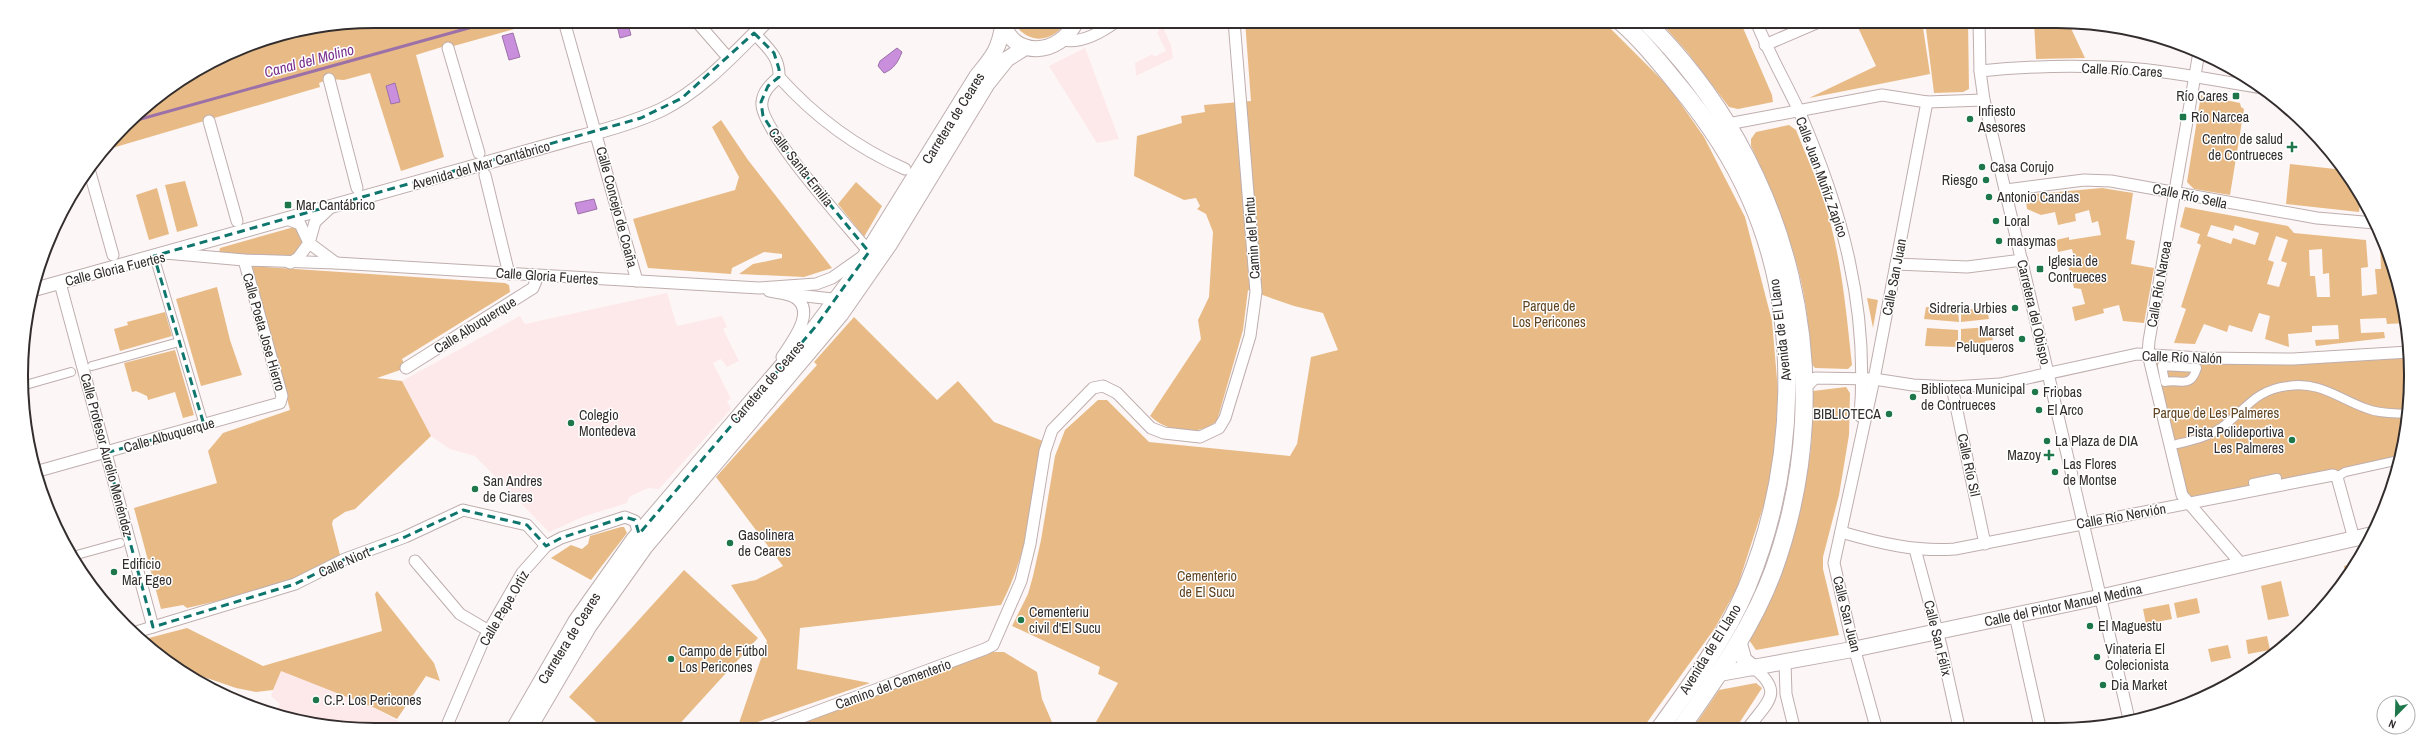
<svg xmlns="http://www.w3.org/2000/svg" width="2432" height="751" font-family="'Archivo Narrow',sans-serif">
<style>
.built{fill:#fee9ea}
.green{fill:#e8bb86;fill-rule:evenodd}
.water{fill:#c98edc;stroke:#9c71a8}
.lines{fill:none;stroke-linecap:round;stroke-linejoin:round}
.stream{stroke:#9c71a8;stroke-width:3}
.pedestrian-casing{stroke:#bfaeae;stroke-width:10}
.minor-casing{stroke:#bfaeae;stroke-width:13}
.tertiary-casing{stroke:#bfaeae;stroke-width:15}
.secondary-casing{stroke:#bfaeae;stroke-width:17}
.primary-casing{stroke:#bfaeae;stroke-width:19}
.pedestrian{stroke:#fff;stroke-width:8}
.minor{stroke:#fff;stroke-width:11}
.tertiary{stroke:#fff;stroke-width:13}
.secondary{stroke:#fff;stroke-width:15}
.primary{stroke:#fff;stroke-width:17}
.marked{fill:none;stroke:#0f766e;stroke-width:3;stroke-dasharray:8 5;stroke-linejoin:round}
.poi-dot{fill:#1e774b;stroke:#fff;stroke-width:1.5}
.labels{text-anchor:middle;stroke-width:3;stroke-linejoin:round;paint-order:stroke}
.street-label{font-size:14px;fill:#332d2d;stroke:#fff}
.poi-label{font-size:14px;fill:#332d2d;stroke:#fff;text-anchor:start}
.park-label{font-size:14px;fill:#604421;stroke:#fff}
.water-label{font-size:15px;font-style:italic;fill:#79328e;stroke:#fff}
.rim{fill:none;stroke:#332d2d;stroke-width:2}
</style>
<rect width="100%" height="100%" fill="#fdf6f6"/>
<g class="built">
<path d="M1156 21H1160L1171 45 1173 58 1136 76 1135 63 1153 54 1154 57 1166 51 1157 32 1159 31Z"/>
<path d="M1085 48 1119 139 1097 143 1049 66Z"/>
<path d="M667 293 677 326 722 316 727 327 723 329 739 361 727 367 721 359 713 363 731 399 727 401 731 409 659 489 648 488 629 497 627 503 585 516 549 532 475 456 450 449 431 436 402 381 520 316 525 324Z"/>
<path d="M281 670 375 708 414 730H375L306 723 275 714 280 704 271 696Z"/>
</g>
<g class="green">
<path d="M376 21H543L443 49 442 47 416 55 444 157 401 171 370 73 344 80 329 79 319 83 320 87 102 151 142 109 240 48 307 28Z"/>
<path d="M1013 21H1066C1053 44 1026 45 1013 21Z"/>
<path d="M1245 21H1603L1669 87 1704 137 1745 217 1772 321 1778 391 1775 447 1770 486 1737 588 1715 628 1643 728 1092 729 1118 683 1098 674 1100 667 1012 626 1028 594 1033 576 1041 540 1055 456 1065 430 1098 400H1107L1149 442 1290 456 1297 444 1311 357 1338 350 1323 313 1294 306 1248 290 1243 330 1217 421C1198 437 1167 432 1150 416L1201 339 1198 320 1209 297 1213 232 1206 214 1197 209 1200 206 1196 198 1184 200 1134 176 1137 136 1182 123 1181 116 1205 112 1204 105 1251 101Z"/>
<path d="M1675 21H1740L1772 95 1773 102 1738 109 1729 107 1688 53 1663 25Z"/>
<path d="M1855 21H1922L1930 74 1809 98 1876 66Z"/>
<path d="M1925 21H1968L1969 89 1963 92 1934 93Z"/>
<path d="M2034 21 2068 22 2085 58 2036 59Z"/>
<path d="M2201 95 2240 103 2241 107 2244 109 2230 195 2194 189 2187 182Z"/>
<path d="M721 120 748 160 832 268 804 277 739 274 753 264 782 258V254L764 252 732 268 731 274 648 268 633 219 735 190 739 177 712 127Z"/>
<path d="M1789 125 1796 130C1805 153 1815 175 1823 198 1841 252 1846 309 1852 365L1848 369 1815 368 1810 362C1811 285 1783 214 1751 146V139L1756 132Z"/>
<path d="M2290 164 2344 170 2361 197 2359 212 2286 204Z"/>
<path d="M185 181 198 226 177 232 165 185Z"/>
<path d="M856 182 882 206 864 237 838 204Z"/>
<path d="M157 188 169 234 149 240 136 195Z"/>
<path d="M2102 188 2133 193 2126 239 2135 241 2131 264 2154 268 2144 323 2123 321 2119 305 2103 309 2104 313 2075 321 2072 307 2085 304 2081 289 2074 288 2068 265 2075 263 2072 249 2058 252 2056 240 2069 237V240L2101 235 2098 221 2092 223 2089 210 2075 214 2076 221 2058 225 2055 212 2041 215 2027 209 2025 195Z"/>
<path d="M2185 207 2288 226 2294 233 2366 240 2368 267 2361 268 2362 296 2377 294 2375 269H2381L2380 242 2385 243 2404 307 2406 323 2387 324 2386 318 2360 319 2361 333 2384 332 2385 338 2316 346 2315 340 2339 339 2338 325 2312 326V332L2288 334 2289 347 2265 339 2270 316 2259 313 2252 332 2229 325 2227 332 2204 324 2195 344 2174 343 2186 309 2181 307 2201 245 2197 243 2200 234 2180 227ZM2211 225 2233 231 2235 225 2259 233 2255 245 2233 238 2231 244 2207 236ZM2276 236 2288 240 2281 261 2287 263 2279 287 2267 284 2274 262 2268 260ZM2322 249 2323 274 2329 273 2330 297H2317L2315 276H2310L2309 250Z"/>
<path d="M294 227 298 229 303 240 295 255 287 258 219 253 220 248Z"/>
<path d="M252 266 505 283 509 285 510 292 402 359 406 368 377 378 402 381 431 436 355 509 345 512 333 520 332 524 340 555 300 576 257 592 187 608 183 605 161 609 134 508 217 483 208 451 223 433 290 410Z"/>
<path d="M217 287 230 340 242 375 201 386 176 299Z"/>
<path d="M1867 298 1878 300 1873 328Z"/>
<path d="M1926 307 1958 310 1959 322 1924 319Z"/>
<path d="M1987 308 1989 319 1961 322V310Z"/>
<path d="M165 312 172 336 120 351 114 329 128 325 127 322Z"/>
<path d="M854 317 937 400 958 381 994 422 1043 441C1034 497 1028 554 1001 605L800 628 797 669 870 683 737 729 767 641 731 585 756 580 783 566 716 477 817 365 814 362Z"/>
<path d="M1990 327 1993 340 1985 341V346L1961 348V329Z"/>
<path d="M1927 328 1958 330V347L1925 346Z"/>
<path d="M175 350 194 415 183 418 175 392 148 400 147 396 136 391 132 392 124 363Z"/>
<path d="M2409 352C2412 386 2411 427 2399 460L2187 503 2148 354 2172 356Z"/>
<path d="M1846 387 1850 393 1849 435 1839 495 1823 557V569L1839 635 1756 650 1749 640C1778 581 1800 520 1810 455 1813 434 1812 412 1813 391Z"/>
<path d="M621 527H624L627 533 591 580 551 558 571 545 582 549 588 544 590 536Z"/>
<path d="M2360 557 2346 576 2344 566 2353 564 2352 559Z"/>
<path d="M684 570 758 638 675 729 605 730 569 697Z"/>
<path d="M2281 581 2289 616 2268 620 2261 586Z"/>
<path d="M377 591 434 663 440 681 426 676 397 719 375 708 281 671 273 690 256 692 236 688 175 667 141 640 187 628 263 666 382 631 375 594Z"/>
<path d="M2197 598 2200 613 2177 618 2174 603Z"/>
<path d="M2169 604 2172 619 2146 624 2143 609Z"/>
<path d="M2267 636 2270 650 2248 654 2246 640Z"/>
<path d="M2228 645 2231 658 2211 662 2208 649Z"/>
<path d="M988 652H1004L1037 672 1042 699 1055 729H779Z"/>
<path d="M1756 683 1762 688 1736 728H1693L1719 690Z"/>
</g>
<g class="water">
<path d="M616 21H627L631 35 620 38Z"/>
<path d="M513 33 520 57 509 60 502 36Z"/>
<path d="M897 48 902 52C898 62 894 69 884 73L878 66 880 61Z"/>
<path d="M395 83 400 102 391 104 386 86Z"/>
<path d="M594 199 597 209 578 214 575 203Z"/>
</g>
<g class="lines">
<path class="stream" d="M130 122 494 21"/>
<defs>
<g id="pedestrian">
<path d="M154 256 204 425"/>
<path d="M92 366 179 342"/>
<path d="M2162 366 2197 368C2190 390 2180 378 2165 382Z"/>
<path d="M22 386 71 372"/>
<path d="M2177 444C2194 440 2208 437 2222 427 2246 410 2254 390 2288 386 2319 381 2338 398 2365 408 2379 414 2393 413 2407 414"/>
<path d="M2337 477 2345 472 2399 460"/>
<path d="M2253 483 2277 478"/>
<path d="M73 556 120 543"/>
</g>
<g id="minor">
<path d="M564 21 637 281"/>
<path d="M696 21 724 53"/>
<path d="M1756 21C1768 52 1785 81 1799 111 1842 210 1869 307 1860 416"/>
<path d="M1979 21 1980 71 1984 100 2129 719"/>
<path d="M1063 40C1081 44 1102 32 1117 21"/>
<path d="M1765 45 1821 21"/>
<path d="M448 48 479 153"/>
<path d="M2199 52 2149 341 2148 354 2182 495 2242 565"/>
<path d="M1980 71C2028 66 2079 65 2127 68 2172 71 2217 81 2263 88"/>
<path d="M779 77C814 116 857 148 905 169"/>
<path d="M329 79 357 188"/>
<path d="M209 121 237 221"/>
<path d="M1728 124 1882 95 1927 102 1984 100"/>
<path d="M89 169 113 255"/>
<path d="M485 175 509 274"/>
<path d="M2006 190 2084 180 2111 181 2317 218 2375 223"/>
<path d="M331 207 315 222 309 243 336 263"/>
<path d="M287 219 300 224 309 243 298 258 290 263"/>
<path d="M165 253 244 260 336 263 759 288 816 284 832 278 869 252C849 227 757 127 762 102 763 91 771 84 779 77 780 57 767 47 754 33"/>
<path d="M1896 264 1967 267 2022 260"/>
<path d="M60 283 153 627"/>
<path d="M769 291C777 293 786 293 794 297 818 310 791 343 782 357"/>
<path d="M788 294 841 300"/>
<path d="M406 368 533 288 538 276"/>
<path d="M1952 387 1985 544"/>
<path d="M1804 389 1815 378 1874 379 1913 385 1952 387 2000 384 2137 354 2201 358 2293 359 2409 352"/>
<path d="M35 472 280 403 282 396 244 260"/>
<path d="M1841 532C1879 543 1916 552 1955 549L2333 475 2337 477 2354 539"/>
<path d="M1915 549 1941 646 1959 727"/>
<path d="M415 561 460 614 489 631"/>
<path d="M2015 615 2040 727"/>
<path d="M133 633 295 584 345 559 405 537 463 510 527 525 546 546"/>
<path d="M1785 662 1786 694 1794 727"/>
<path d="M1876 727 1850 633 1834 563 1874 379 1927 102"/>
<path d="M1748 728C1767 702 1785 693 1754 668"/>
<path d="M770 729 985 649 993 645 1021 581 1030 544 1045 451 1052 430 1093 388 1103 386 1117 393 1151 428 1164 433 1200 437 1219 428 1225 418 1250 336 1256 292 1234 21"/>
<path d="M445 730 484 639 522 573 546 546 561 538 625 517 635 521 639 534"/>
</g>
<path id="tertiary" d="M36 289 579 137C607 130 635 122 661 110 702 90 735 53 767 21"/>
<g id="secondary">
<path d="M1003 21C1011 59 1060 57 1076 21"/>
<path d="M1739 642 1744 660 1754 668"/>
<path d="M1711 675 1855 649 2101 597 2370 535"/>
<path d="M513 730 576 621 634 539 816 326 851 279 977 76C993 56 999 50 1003 24"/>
<path d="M528 730 589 626 645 547 841 314 889 245 987 84 1007 59 1026 47"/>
</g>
<g id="primary">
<path d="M1620 21C1642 40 1660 63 1678 85 1707 120 1732 157 1750 198 1803 316 1796 469 1747 587 1726 637 1692 684 1660 728"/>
<path d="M1645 21C1791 164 1843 376 1774 569 1753 627 1716 678 1681 728"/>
</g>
</defs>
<use href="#pedestrian" class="pedestrian-casing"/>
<use href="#minor" class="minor-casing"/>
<use href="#tertiary" class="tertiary-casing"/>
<use href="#secondary" class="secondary-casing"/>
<use href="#primary" class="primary-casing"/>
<use href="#pedestrian" class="pedestrian"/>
<use href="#minor" class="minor"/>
<use href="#tertiary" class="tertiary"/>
<use href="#secondary" class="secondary"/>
<use href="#primary" class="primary"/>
</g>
<path class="marked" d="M754 33 774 53 779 69V77L768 86 761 102 763 116 785 150 869 252 816 326 639 534 635 520 625 517 561 538 546 546 527 525 463 510 405 537 345 559 295 584 153 627 106 453 204 425 154 256 641 118 682 98Z"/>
<g class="poi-dot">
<rect x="2232" y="92" width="8" height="8" rx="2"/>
<rect x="2179" y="113" width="8" height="8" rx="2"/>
<circle cx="1970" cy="119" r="4"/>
<path d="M2290 141h4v4h4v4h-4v4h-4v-4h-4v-4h4z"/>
<circle cx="1982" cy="167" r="4"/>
<circle cx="1986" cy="180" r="4"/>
<circle cx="1989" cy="197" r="4"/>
<rect x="284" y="201" width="8" height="8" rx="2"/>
<circle cx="1996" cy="221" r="4"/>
<circle cx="1999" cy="241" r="4"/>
<rect x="2036" y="265" width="8" height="8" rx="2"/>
<circle cx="2015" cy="308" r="4"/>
<circle cx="2022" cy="339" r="4"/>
<circle cx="2035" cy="392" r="4"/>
<circle cx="1913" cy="397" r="4"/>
<circle cx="2039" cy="410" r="4"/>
<circle cx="1889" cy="414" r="4"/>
<circle cx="571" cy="423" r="4"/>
<circle cx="2292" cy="440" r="4"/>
<circle cx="2047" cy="441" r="4"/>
<path d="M2047 449h4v4h4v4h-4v4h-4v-4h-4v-4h4z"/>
<circle cx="2055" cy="472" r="4"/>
<circle cx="475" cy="489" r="4"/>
<circle cx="730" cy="543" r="4"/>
<circle cx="114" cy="572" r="4"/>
<circle cx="1021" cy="620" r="4"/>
<circle cx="2090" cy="626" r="4"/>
<circle cx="2097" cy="657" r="4"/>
<circle cx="671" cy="659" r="4"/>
<circle cx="2103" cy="685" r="4"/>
<circle cx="316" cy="700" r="4"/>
</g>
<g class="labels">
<g class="street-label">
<text transform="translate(2122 70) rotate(3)" y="5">Calle Río Cares</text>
<text transform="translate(953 118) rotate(-58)" y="5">Carretera de Ceares</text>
<text transform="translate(481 165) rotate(-16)" y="5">Avenida del Mar Cantábrico</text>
<text transform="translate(801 167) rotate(52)" y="5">Calle Santa Emilia</text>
<text transform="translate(1822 177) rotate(70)" y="5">Calle Juan Muñíz Zapico</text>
<text transform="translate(2190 196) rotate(12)" y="5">Calle Río Sella</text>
<text transform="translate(617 207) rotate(75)" y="5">Calle Concejo de Coaña</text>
<text transform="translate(1252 238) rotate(-94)" y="5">Camin del Pintu</text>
<text transform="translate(115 269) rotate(-14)" y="5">Calle Gloria Fuertes</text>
<text transform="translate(547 276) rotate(4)" y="5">Calle Gloria Fuertes</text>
<text transform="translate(1894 277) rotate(-79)" y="5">Calle San Juan</text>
<text transform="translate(2159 284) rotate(-80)" y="5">Calle Río Narcea</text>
<text transform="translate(2034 312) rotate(77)" y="5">Carretera del Obispo</text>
<text transform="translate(475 325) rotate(-32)" y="5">Calle Albuquerque</text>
<text transform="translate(1780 330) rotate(-97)" y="5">Avenida de El Llano</text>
<text transform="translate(264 332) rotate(74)" y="5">Calle Poeta Jose Hierro</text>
<text transform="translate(2182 357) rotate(2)" y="5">Calle Río Nalón</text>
<text transform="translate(767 382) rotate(-49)" y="5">Carretera de Ceares</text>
<text transform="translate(169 435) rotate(-16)" y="5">Calle Albuquerque</text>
<text transform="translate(107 455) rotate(75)" y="5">Calle Profesor Aurelio Menéndez</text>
<text transform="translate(1969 465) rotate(78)" y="5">Calle Río Sil</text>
<text transform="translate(2121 516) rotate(-10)" y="5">Calle Río Nervión</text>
<text transform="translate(344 562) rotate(-24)" y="5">Calle Niort</text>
<text transform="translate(2063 605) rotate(-12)" y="5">Calle del Pintor Manuel Medina</text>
<text transform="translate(504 608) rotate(-60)" y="5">Calle Pepe Ortiz</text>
<text transform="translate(1847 614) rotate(76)" y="5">Calle San Juan</text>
<text transform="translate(569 638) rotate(-58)" y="5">Carretera de Ceares</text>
<text transform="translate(1938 638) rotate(76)" y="5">Calle San Félix</text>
<text transform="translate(1710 649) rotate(-58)" y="5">Avenida de El Llano</text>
<text transform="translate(893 684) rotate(-20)" y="5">Camino del Cementerio</text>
</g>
<g class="poi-label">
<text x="2228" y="101" text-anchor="end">Río Cares</text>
<text x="1978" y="116">Infiesto<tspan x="1978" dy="16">Asesores</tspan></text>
<text x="2191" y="122">Río Narcea</text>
<text x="2283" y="144" text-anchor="end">Centro de salud<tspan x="2283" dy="16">de Contrueces</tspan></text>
<text x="1990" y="172">Casa Corujo</text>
<text x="1978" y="185" text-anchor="end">Riesgo</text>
<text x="1997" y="202">Antonio Candas</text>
<text x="296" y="210">Mar Cantábrico</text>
<text x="2004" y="226">Loral</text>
<text x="2007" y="246">masymas</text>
<text x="2048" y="266">Iglesia de<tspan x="2048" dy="16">Contrueces</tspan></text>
<text x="2007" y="313" text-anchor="end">Sidreria Urbies</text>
<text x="2014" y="336" text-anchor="end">Marset<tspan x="2014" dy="16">Peluqueros</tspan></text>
<text x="1921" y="394">Biblioteca Municipal<tspan x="1921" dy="16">de Contrueces</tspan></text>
<text x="2043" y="397">Friobas</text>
<text x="2047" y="415">El Arco</text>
<text x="1881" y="419" text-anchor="end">BIBLIOTECA</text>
<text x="579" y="420">Colegio<tspan x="579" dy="16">Montedeva</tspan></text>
<text x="2284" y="437" text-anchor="end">Pista Polideportiva<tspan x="2284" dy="16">Les Palmeres</tspan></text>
<text x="2055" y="446">La Plaza de DIA</text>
<text x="2041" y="460" text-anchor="end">Mazoy</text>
<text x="2063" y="469">Las Flores<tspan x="2063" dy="16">de Montse</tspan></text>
<text x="483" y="486">San Andres<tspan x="483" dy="16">de Ciares</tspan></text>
<text x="738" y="540">Gasolinera<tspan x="738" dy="16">de Ceares</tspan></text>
<text x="122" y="569">Edificio<tspan x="122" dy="16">Mar Egeo</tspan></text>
<text x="1029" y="617">Cementeriu<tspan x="1029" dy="16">civil d'El Sucu</tspan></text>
<text x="2098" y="631">El Maguestu</text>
<text x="2105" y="654">Vinateria El<tspan x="2105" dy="16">Colecionista</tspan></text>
<text x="679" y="656">Campo de Fútbol<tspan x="679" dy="16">Los Pericones</tspan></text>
<text x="2111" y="690">Dia Market</text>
<text x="324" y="705">C.P. Los Pericones</text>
</g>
<g class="park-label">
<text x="1549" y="311">Parque de<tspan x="1549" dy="16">Los Pericones</tspan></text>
<text x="2216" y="418">Parque de Les Palmeres</text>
<text x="1207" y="581">Cementerio<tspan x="1207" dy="16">de El Sucu</tspan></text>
</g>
<g class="water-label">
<text transform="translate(309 61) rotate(-15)" y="5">Canal del Molino</text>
</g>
</g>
<path d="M0 0H2432V751H0ZM375 28H2057A347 347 0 0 1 2404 375V376A347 347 0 0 1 2057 723H375A347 347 0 0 1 28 376V375A347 347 0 0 1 375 28Z" fill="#fff" fill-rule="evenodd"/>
<path class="rim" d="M375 28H2057A347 347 0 0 1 2404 375V376A347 347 0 0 1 2057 723H375A347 347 0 0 1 28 376V375A347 347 0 0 1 375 28Z"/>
<g transform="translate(2396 715) rotate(203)"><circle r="19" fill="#ffffff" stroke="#adabab"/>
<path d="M0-3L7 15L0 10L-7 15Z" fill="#1e774b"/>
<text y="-6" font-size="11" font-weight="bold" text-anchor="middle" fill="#332d2d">N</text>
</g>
</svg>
